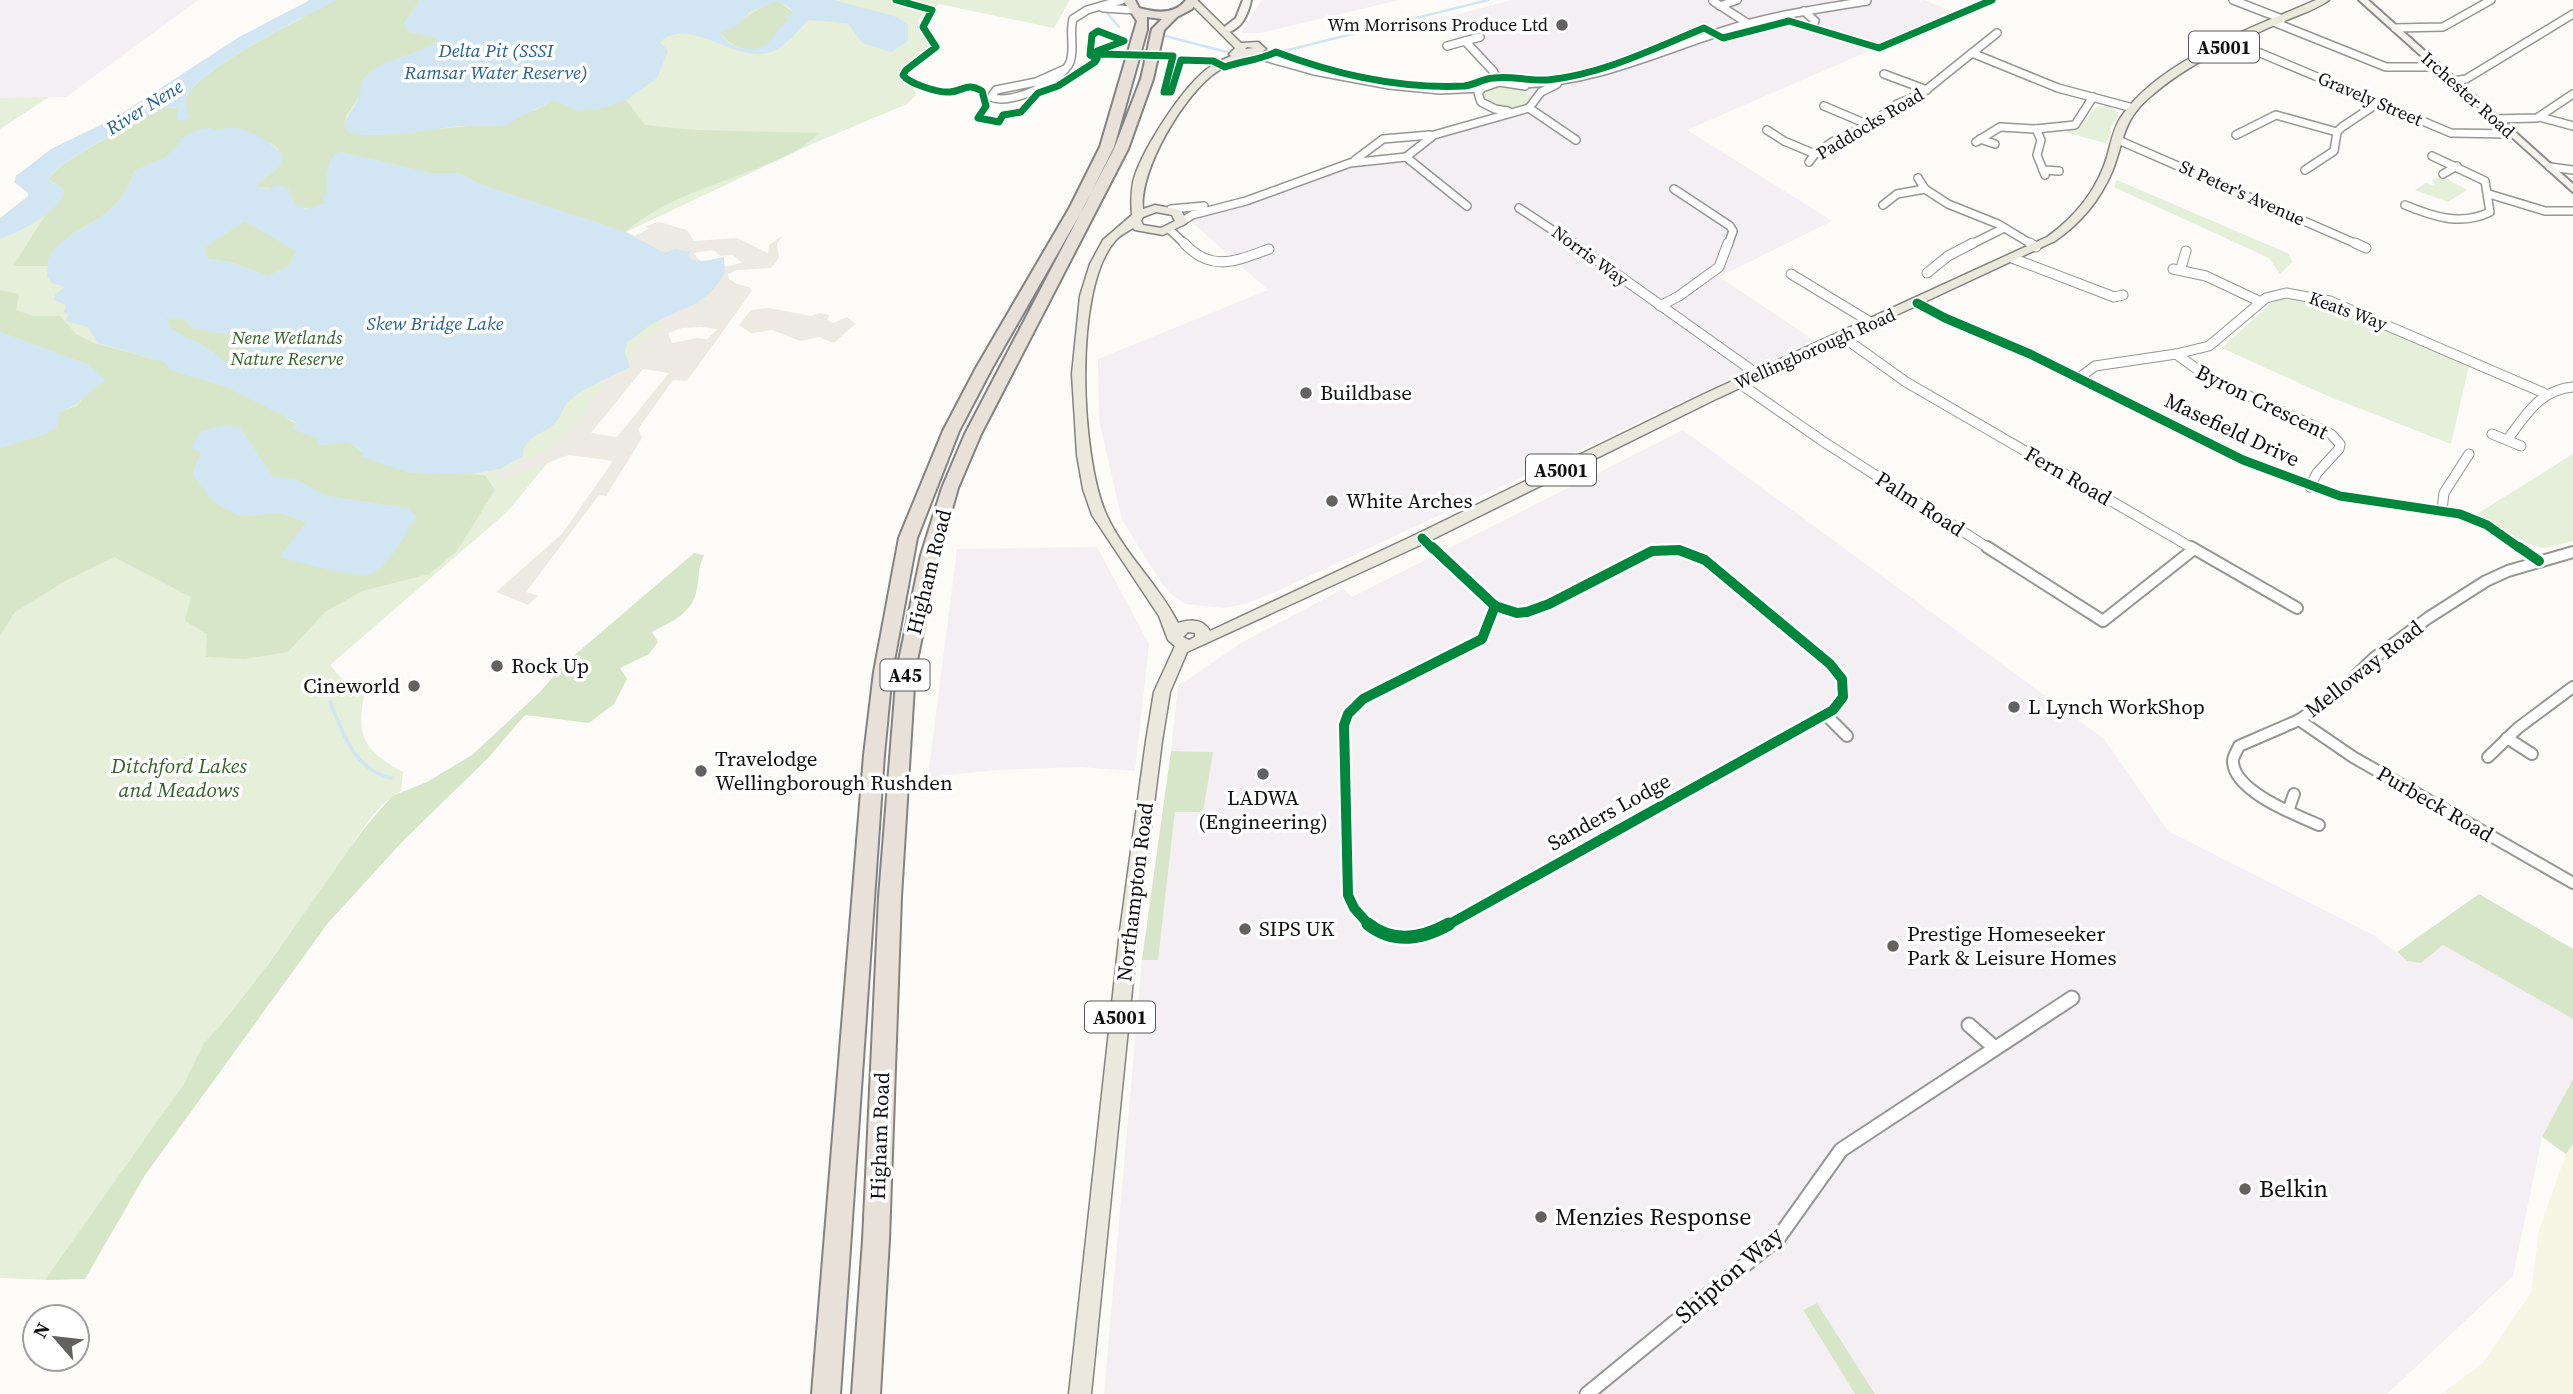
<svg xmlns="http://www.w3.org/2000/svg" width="2573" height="1394" font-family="'Source Serif 4',serif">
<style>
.industrial{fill:#f4eff2}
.farmland{fill:#f6f6e5}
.green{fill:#e5efd9}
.forest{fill:#d7e6c8;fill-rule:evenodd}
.plaza{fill:#eceae3;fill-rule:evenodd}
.water{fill:#d1e5f2;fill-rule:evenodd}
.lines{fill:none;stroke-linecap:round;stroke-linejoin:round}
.stream-far1{stroke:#d1e5f2;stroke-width:2.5}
.stream{stroke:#d1e5f2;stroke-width:3.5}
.street-far3-casing{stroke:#969694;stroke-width:10}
.street-far2-casing{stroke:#969694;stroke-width:11}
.street-far1-casing{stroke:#969694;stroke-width:14}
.street-casing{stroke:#969694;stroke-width:17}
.secondary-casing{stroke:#8d8c8b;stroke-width:4}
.primary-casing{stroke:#848381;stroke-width:3}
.highway-casing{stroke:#848381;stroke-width:4}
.street-far3{stroke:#fffefe;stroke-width:7}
.street-far2{stroke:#fffefe;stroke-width:9}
.street-far1{stroke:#fffefe;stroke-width:10}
.street{stroke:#fffefe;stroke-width:13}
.secondary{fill:#f5f4ec;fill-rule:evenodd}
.primary{fill:#ebe8dd;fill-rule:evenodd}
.highway{fill:#e8e1d9;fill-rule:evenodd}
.cycleway-far3-casing{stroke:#fff;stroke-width:10}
.cycleway-far2-casing{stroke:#fff;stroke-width:12}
.cycleway-far1-casing{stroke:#fff;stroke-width:15}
.cycleway-casing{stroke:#fff;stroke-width:18}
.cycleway-far3{stroke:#00873e;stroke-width:7}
.cycleway-far2{stroke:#00873e;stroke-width:9}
.cycleway-far1{stroke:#00873e;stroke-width:10}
.cycleway{stroke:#00873e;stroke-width:13}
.poi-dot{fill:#636261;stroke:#fff;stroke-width:2.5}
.labels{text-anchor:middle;stroke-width:7;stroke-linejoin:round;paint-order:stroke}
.far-poi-label{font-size:18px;fill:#101010;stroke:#fff;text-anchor:end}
.far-street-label{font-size:18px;fill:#101010;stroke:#fff}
.far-park-label{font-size:18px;font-style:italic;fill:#316227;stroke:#fff}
.shield{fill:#fff;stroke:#585858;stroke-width:2}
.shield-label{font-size:19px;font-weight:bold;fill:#101010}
.far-water-label{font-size:19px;font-style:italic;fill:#266296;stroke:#fff}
.poi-label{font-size:21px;fill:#101010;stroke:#fff;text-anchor:start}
.street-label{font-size:21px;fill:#101010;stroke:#fff}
.park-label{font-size:21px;font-style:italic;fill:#316227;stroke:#fff}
.near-poi-label{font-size:24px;fill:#101010;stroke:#fff;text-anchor:start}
.near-street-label{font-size:24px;fill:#101010;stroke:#fff}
</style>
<rect width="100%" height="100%" fill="#fcfbf7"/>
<g class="industrial">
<path d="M0 0H198L66 97 0 98Z"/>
<path d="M1262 0H1399L1260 33H1241Z"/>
<path d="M1512 0H1924L1956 13 1687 130 1832 221 1719 277 1814 340 1275 592 1245 604 1223 608 1185 604 1171 594 1161 582 1122 520 1099 420 1098 359 1268 290 1185 216 1266 193 1382 153 1391 156 1408 149 1406 146 1473 124 1499 108 1531 96 1521 88 1502 85 1493 71 1439 19Z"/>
<path d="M1683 430 2104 739 2168 831 2375 936 2407 961 2421 963 2443 945 2573 1019V1079L2542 1137 2513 1276 2387 1394H1875L1817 1303 1803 1310 1855 1394H1104L1142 960 1158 959 1175 812H1203L1212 752 1171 751 1178 686 1241 643 1343 589 1352 597Z"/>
<path d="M1097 547 1149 644 1135 771 1081 767 996 770 928 777 957 549Z"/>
</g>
<path class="farmland" d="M2573 1144V1394H2441L2483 1363 2531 1293 2539 1230 2566 1154Z"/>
<g class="green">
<path d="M308 0H1070L1054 28 939 4 920 17 918 22 932 42 931 50 900 72V80L915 89 916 95 907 104 814 143 626 232 708 269 507 512 330 665 341 678 365 691C355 736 364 751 403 772L401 791C375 804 358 837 342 860 318 894 294 928 270 961 240 1002 205 1040 183 1085L50 1280 0 1278V239L37 221 63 189 303 18Z"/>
<path d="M1502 85 1521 88 1531 96V102C1516 113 1500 108 1485 100L1483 95 1486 90Z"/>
<path d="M49 97 0 129V98Z"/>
<path d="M2097 106 2110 107 2119 113 2111 128 2108 144 2065 132 2079 127Z"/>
<path d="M2442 176 2467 190 2448 202 2415 190 2426 183 2435 186 2432 180Z"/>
<path d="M2117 180 2289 254 2292 262 2280 274 2269 258 2114 187Z"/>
<path d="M2287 298 2330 304 2469 365 2451 444 2330 397 2222 348 2271 303Z"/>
<path d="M2573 454V541L2543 548 2526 543 2477 514Z"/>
</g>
<g class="forest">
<path d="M336 0H420L404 23 409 32 436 37 438 41 431 46 385 64 363 79 361 94 346 116 344 126 363 135H379L478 125 536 110 553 100C578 109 602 108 626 100L645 125 695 130 820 133C812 139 803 147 793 152 738 181 674 190 625 232L485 186 458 173H430L341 152 328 178V192L324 204C312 208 307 210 295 205L288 189 258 187V183L278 168 283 156 275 145 234 128 218 131 209 128 180 139 182 141 165 158 134 171C116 228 79 216 49 257L48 266H13L45 216 64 196 63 189 49 180C52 163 146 117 166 107L179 108 177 116 187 115 185 97C209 62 296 22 336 0Z"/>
<path d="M778 1 794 13 786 17 789 20C782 25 781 30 776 37 759 57 734 52 720 32 742 23 755 7 778 1Z"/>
<path d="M245 221 296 251 289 266 268 276 230 262 207 259 205 247Z"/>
<path d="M0 290 19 294 16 310 34 316H60L76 334 94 343 165 362 171 370 227 387 283 415 286 419 297 424 293 428 318 439 317 443 323 445 336 441 349 442 363 453 406 472 485 475 495 490 456 552 429 574 362 591 325 612 288 652 244 659 206 657 207 634 185 621 191 597 114 557 67 580 15 612 0 635V448L45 434 56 428 59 412 77 406 89 391V365L0 332ZM240 427 272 476 297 480 327 496 407 508 369 574H355L280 557 307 522 281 513 238 516 213 501 193 475 201 452Z"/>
<path d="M165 318H183L192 328 240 336 249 348 254 365 234 369 204 346 173 330Z"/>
<path d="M694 553 704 555C697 569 700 579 696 593 691 614 669 623 652 632L658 642 649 654 620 668 627 679 614 704 589 723 525 715 488 758 402 842 328 923 145 1175 85 1279 45 1280 183 1085 204 1043 220 1026 269 963 362 831 392 796 427 782 472 755 539 693 564 664Z"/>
<path d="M1171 751 1213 752 1203 812H1175L1158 960H1142Z"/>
<path d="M2479 894 2573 949V1019L2443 945 2421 963 2407 961 2397 952Z"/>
<path d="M2573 1079V1144L2566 1154 2542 1137Z"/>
<path d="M1817 1303 1875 1394H1855L1803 1310Z"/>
</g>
<g class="plaza">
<path d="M659 222 687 230 694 241 737 238 768 253 769 245 782 236 777 244 779 258 771 268 736 270 728 274 729 279 737 284 749 287 752 291 687 381 673 380 638 429 642 438 606 496 599 495 526 592 538 596 528 605 496 592 562 534 613 461 569 455 506 478 497 474 554 445 586 410 603 382 624 366 636 346 660 326 665 315 627 239 649 229 645 226ZM713 250 721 256 733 255 742 263 728 266 707 265 698 259 694 253ZM701 327 718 329 707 339 697 338 672 343 668 333 682 328ZM643 369 669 373 617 437 591 433Z"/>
<path d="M769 308 811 316 820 313 829 315 827 320 833 323 847 317 855 324 835 342H830L820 337 800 341 772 330 751 333 739 325 751 310Z"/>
</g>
<g class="water">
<path d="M310 0H336C297 21 208 63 185 97L189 118 180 122 176 116 179 108 166 107C146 117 53 162 49 180L63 189 64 196C48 218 25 229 0 239V218L28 196V193L14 182 16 176 51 149 113 119 239 37Z"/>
<path d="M420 0H834L897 17 908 25V41L891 52 862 43 848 23 808 20C799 30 788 43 776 50 739 69 692 13 660 42L668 51 657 78 626 100 603 108 578 111 553 100 503 126H457L404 134 363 135 349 133 344 126C347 116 352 111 357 102 361 95 360 86 363 80 373 61 421 54 438 41L436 37 408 32 404 23ZM778 1 789 7 794 13 785 16 789 20C770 34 772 53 743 48 731 46 727 43 720 33L739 24 751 11Z"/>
<path d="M209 128C219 131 223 128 232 128 250 128 272 143 283 156L278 168 258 183V187L269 189 279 184 288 189 295 205H303L304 209 324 204 323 197 328 192C325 179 327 167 334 154L341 152 430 173H458L485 186 625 232 665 253 675 249 690 252 688 257C699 265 711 259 724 257L725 272C707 306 685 306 654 323 644 328 637 337 627 342L625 353 630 367C611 377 583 387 567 403 562 409 561 417 556 422 544 435 523 435 523 456L500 469 471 474H442L406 472 359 456 363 453C348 434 335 448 316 444L318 439 293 429 297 424 293 420 286 419 282 415 227 387 171 370 165 362 98 343 88 327 65 321 69 315 64 312 66 305 54 300 55 295 65 287 52 283 47 276 49 257C78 217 117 228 134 171L165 158 181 141 179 139 200 129ZM245 221 296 251 289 266 268 276 229 262 207 259 205 247ZM183 318 192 328 240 336 249 348 254 365 234 369 204 346 173 330 166 319Z"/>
<path d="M0 332 89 365 106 380C86 393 82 404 59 412L56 428 45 434 0 448Z"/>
<path d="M223 425 240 427 272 476 297 480 327 496 407 508 417 516C405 533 390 567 370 574 356 579 296 561 279 557L307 522 281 513 238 516 213 501 193 475 201 452 190 448 202 431Z"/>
</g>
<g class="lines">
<g class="stream-far1">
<path d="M1108 14 1119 27"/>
<path d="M1165 36 1227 52"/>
<path d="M1284 51 1488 0"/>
</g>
<path class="stream" d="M330 702C343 733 354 770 391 778"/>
<defs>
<g id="street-far3">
<path d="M2233 0 2282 19"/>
<path d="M1713 1 1747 23"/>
<path d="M1720 6 1737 0"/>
<path d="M1103 8 1135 10"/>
<path d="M1804 11 1815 21 1813 25"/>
<path d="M2276 23 2386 67H2437"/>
<path d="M2395 28 2443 27 2491 0"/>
<path d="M1465 41 1493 71 1499 82"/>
<path d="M2234 42 2451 133 2511 134"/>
<path d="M1447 46 1480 37"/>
<path d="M1972 53 2058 88 2133 108"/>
<path d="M1254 54 1314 71 1389 85 1440 90 1482 88 1499 82 1525 86"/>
<path d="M1065 69 1036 82 996 90 991 97C1010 106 1062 82 1070 62 1075 49 1069 33 1073 19L1087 10 1122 0"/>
<path d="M1884 74 1927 90"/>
<path d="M2453 81 2466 79 2573 14"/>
<path d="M1519 84C1592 83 1652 54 1720 32 1768 16 1817 9 1867 1"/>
<path d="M1482 88 1478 93 1481 102 1495 109 1508 111"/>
<path d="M1824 106 1869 125"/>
<path d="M1529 108 1576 140"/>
<path d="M2540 117 2573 126"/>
<path d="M2494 119 2537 118 2573 94"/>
<path d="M2036 129 2041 140 2037 155 2045 175"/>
<path d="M1767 130 1784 141 1815 154"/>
<path d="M2236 135 2276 115 2337 132"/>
<path d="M1980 139 1995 144"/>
<path d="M2116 139 2359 245"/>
<path d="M1976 142 2000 127 2036 129 2075 125 2093 97"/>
<path d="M1406 157 1467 206"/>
<path d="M1355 160 1383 139 1430 135"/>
<path d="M1809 162 1815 154 1834 141 1869 125 1897 104 1921 94 1997 33"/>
<path d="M2550 167 2573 170"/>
<path d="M2043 170 2059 171"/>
<path d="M2305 170 2334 151 2337 132 2342 127 2378 103"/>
<path d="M2443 174 2457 166"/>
<path d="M1674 189 1730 226 1733 231 1728 245"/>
<path d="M1925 189 1948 204 1998 224 2033 245"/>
<path d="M2489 194 2545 211H2573"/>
<path d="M1883 205 1897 194 1925 189 1918 178"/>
<path d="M2405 205C2434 217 2461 226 2490 212L2485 181 2432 156"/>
<path d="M1519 208 1575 245"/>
<path d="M1171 209 1204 206"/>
<path d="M1181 222 1192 215 1246 201 1350 163 1406 157 1434 135 1529 108 1541 92 1557 84"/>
<path d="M1170 230 1186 245"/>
<path d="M1970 245 2004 228"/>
</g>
<g id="street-far2">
<path d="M1184 243C1211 273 1236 261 1269 249"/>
<path d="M1573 243 1757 374"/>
<path d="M2030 243 2036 247"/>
<path d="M2355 243 2366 248"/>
<path d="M2012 258 2114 297 2123 295"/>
<path d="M2181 268 2186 251"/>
<path d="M2173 269 2206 276 2261 302"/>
<path d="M1927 273 1948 256 1973 243"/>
<path d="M1791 274 1872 323"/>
<path d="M1917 303 1945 318 2030 354 2243 460 2340 496 2460 514 2487 525 2521 549"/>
<path d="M1660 306 1679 296 1719 267 1728 243"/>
<path d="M1843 337 1906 382 2194 549"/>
<path d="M2176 354 2208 377 2331 434 2340 444 2339 449 2317 473 2310 487"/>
<path d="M2079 378 2095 366 2176 354 2209 346 2266 298 2286 293 2330 301 2544 393"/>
<path d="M1739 383 1824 442 1990 549"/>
<path d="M2492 434 2521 446"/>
<path d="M2508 439C2526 414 2540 390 2573 387"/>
<path d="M2442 510 2444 493 2469 454"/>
<path d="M1422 538 1433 549"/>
</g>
<g id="street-far1">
<path d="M1432 547 1495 606"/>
<path d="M1987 547 2103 621 2194 549"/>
<path d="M2191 547 2297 608"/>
<path d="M2519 547 2539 561"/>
<path d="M1825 714 1847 736"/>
<path d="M2299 720 2353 757 2573 883"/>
<path d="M2507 738 2532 754"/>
<path d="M2488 757 2518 728 2573 687"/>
<path d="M2288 811 2294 794"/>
<path d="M2319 825C2296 815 2233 791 2233 761 2233 756 2237 751 2239 746L2299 720 2338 693 2374 658 2428 618 2486 581 2508 571 2573 552"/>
<path d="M1370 926 1354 908 1348 895 1344 725 1348 714 1363 699 1482 639 1495 606"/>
<path d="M1446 926 1833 710 1843 697 1842 679 1830 664 1705 560 1679 550 1652 551 1549 604 1527 612 1517 613 1495 606"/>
</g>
<g id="street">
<path d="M1368 924C1393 944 1422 939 1449 924"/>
<path d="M1969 1025 1995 1048"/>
<path d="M1587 1394 1779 1237 1841 1150 2072 998"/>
</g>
<g id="secondary">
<path d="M1243 0H1251C1248 15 1240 33 1222 33V29L1236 18Z"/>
<path d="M2359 0H2368L2573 184V192Z"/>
</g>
<path id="primary" d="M1187 0H1197L1241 43 1258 42 1266 49C1253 60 1233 61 1218 71 1185 92 1139 170 1143 209L1155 205 1181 210 1187 222 1185 224 1163 235 1135 230 1133 228C1127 232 1120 235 1116 240 1072 287 1081 461 1107 516 1125 555 1159 585 1178 623 1190 619 1203 619 1210 631L1417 534 1704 394 2047 237C2075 217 2097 190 2107 157 2111 143 2113 129 2121 117 2160 59 2255 27 2316 0H2329C2314 11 2292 17 2275 25 2232 44 2186 65 2150 97 2121 122 2125 140 2112 172 2100 200 2080 224 2055 241L1714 400 1427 542 1187 652 1170 692 1162 741 1138 931 1091 1394H1069L1120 931 1146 741 1154 692 1175 646 1168 640 1159 616 1092 515 1083 489 1077 455 1072 374 1080 296 1090 264 1103 240 1132 215C1131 204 1131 194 1133 182 1140 153 1177 97 1199 76 1208 67 1219 61 1231 56L1229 54 1235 48ZM1247 47 1254 48 1245 49ZM1156 212 1172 215 1175 221 1161 228 1143 225 1141 221 1143 217ZM1188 632 1195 633V637L1189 640 1183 637Z"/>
<path id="highway" d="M1123 0H1135L1139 8C1156 13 1175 15 1186 0H1198L1192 9 1177 17 1164 30 1153 79 1128 149 981 434 958 488 939 555 915 670 901 897 889 1240 880 1394H852L863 1240 879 897 897 670 921 555 942 488 965 434 1114 149 1141 79 1152 29 1162 19 1147 17V30L1114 147 1084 207 992 368 959 431 917 538 892 672 884 755 840 1394H812L864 755 874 672 899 538 943 431 976 368 1070 207 1100 147 1137 21Z"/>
</defs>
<use href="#street-far3" class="street-far3-casing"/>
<use href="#street-far2" class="street-far2-casing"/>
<use href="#street-far1" class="street-far1-casing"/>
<use href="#street" class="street-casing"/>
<use href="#secondary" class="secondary-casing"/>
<use href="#primary" class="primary-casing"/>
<use href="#highway" class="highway-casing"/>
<use href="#street-far3" class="street-far3"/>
<use href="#street-far2" class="street-far2"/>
<use href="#street-far1" class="street-far1"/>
<use href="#street" class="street"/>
<use href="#secondary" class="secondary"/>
<use href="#primary" class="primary"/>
<use href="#highway" class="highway"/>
<defs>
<path id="cycleway-far3" d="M896 0 932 10 923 27 936 47 906 70 903 75C909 84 939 93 950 92 964 91 966 82 982 91L986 106 978 118 999 122 1003 115 1021 112 1038 93 1058 86 1095 62 1097 59 1090 55 1092 35 1098 31 1124 41 1097 51 1100 54 1173 56 1164 92H1171L1181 60 1213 61 1225 67C1242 61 1260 60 1276 52 1334 74 1401 89 1464 86 1475 85 1484 78 1494 78 1512 76 1530 81 1548 80 1603 74 1653 49 1704 28L1723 38 1789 21 1879 48 1992 0"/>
<g id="cycleway-far2">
<path d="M1917 303 1945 318 2030 354 2243 460 2340 496 2460 514 2487 525 2521 549"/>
<path d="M1422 538 1433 549"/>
</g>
<g id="cycleway-far1">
<path d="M1432 547 1495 606"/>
<path d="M2519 547 2539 561"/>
<path d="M1370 926 1354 908 1348 895 1344 725 1348 714 1363 699 1482 639 1495 606"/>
<path d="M1446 926 1833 710 1843 697 1842 679 1830 664 1705 560 1679 550 1652 551 1549 604 1527 612 1517 613 1495 606"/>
</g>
<path id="cycleway" d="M1368 924C1393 944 1422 939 1449 924"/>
</defs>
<use href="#cycleway-far3" class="cycleway-far3-casing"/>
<use href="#cycleway-far2" class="cycleway-far2-casing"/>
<use href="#cycleway-far1" class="cycleway-far1-casing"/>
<use href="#cycleway" class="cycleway-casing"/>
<use href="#cycleway-far3" class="cycleway-far3"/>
<use href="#cycleway-far2" class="cycleway-far2"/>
<use href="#cycleway-far1" class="cycleway-far1"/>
<use href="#cycleway" class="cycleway"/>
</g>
<g class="poi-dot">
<circle cx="1562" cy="25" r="7"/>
<circle cx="1306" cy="393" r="7"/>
<circle cx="1332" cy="501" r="7"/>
<circle cx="497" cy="666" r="7"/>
<circle cx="414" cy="686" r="7"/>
<circle cx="2014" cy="707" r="7"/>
<circle cx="701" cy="771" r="7"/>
<circle cx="1263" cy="774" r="7"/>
<circle cx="1245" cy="929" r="7"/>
<circle cx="1893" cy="946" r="7"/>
<circle cx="2245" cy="1189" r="7"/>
<circle cx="1541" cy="1217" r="7"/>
</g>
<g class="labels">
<g class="far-poi-label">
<text x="1548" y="31">Wm Morrisons Produce Ltd</text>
</g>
<g class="far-street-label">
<text transform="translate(2468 95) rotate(42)" y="6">Irchester Road</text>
<text transform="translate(2370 99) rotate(23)" y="6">Gravely Street</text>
<text transform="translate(1870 124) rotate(-31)" y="6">Paddocks Road</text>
<text transform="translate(2242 193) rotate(24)" y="6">St Peter's Avenue</text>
<text transform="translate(1590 256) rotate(36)" y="6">Norris Way</text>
<text transform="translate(2348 311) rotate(20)" y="6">Keats Way</text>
<text transform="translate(1815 349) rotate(-24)" y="6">Wellingborough Road</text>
</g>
<g class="far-park-label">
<text x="287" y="344">Nene Wetlands<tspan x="287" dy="21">Nature Reserve</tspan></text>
</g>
<g class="shield">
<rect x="2189" y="31.5" width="70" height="31" rx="5"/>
<rect x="1526" y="454.5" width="70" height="31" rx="5"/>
<rect x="880.5" y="659.5" width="49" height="31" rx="5"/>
<rect x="1085" y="1001.5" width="70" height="31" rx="5"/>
</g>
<g class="shield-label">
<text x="2224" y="54">A5001</text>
<text x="1561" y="477">A5001</text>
<text x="905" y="682">A45</text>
<text x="1120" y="1024">A5001</text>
</g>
<g class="far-water-label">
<text x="496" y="57">Delta Pit (SSSI<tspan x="496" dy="22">Ramsar Water Reserve)</tspan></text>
<text transform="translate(144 107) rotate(-32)" y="7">River Nene</text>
<text x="435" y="330">Skew Bridge Lake</text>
</g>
<g class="poi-label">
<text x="1320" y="400">Buildbase</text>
<text x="1346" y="508">White Arches</text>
<text x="511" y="673">Rock Up</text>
<text x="400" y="693" text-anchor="end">Cineworld</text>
<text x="2028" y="714">L Lynch WorkShop</text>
<text x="715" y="766">Travelodge<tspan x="715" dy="24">Wellingborough Rushden</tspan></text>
<text x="1263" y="805" text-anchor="middle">LADWA<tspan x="1263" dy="24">(Engineering)</tspan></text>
<text x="1259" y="936">SIPS UK</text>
<text x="1907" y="941">Prestige Homeseeker<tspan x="1907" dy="24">Park &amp; Leisure Homes</tspan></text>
</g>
<g class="street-label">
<text transform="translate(2262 402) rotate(26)" y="7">Byron Crescent</text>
<text transform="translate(2232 430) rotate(25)" y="7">Masefield Drive</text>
<text transform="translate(2068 476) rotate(30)" y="7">Fern Road</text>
<text transform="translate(1920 504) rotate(33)" y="7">Palm Road</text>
<text transform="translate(929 572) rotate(-76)" y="7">Higham Road</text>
<text transform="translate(2364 669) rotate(-38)" y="7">Melloway Road</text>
<text transform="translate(2435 804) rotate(30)" y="7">Purbeck Road</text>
<text transform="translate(1609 812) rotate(-29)" y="7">Sanders Lodge</text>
<text transform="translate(1135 892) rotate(-83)" y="7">Northampton Road</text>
<text transform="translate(880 1136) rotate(-88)" y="7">Higham Road</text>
</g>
<g class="park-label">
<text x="179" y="773">Ditchford Lakes<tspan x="179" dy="24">and Meadows</tspan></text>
</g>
<g class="near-poi-label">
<text x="2259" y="1197">Belkin</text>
<text x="1555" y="1225">Menzies Response</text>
</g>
<g class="near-street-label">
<text transform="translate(1729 1275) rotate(-41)" y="8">Shipton Way</text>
</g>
</g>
<g transform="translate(56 1338) rotate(298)"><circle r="33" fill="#ffffff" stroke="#9f9f9f" stroke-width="2"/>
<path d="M0-5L12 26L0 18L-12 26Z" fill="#636261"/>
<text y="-10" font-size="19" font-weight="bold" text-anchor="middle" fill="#101010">N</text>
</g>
</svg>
